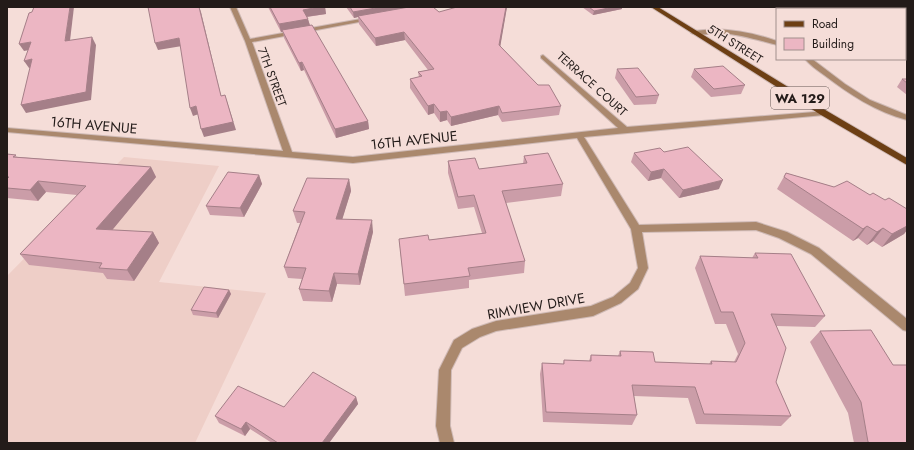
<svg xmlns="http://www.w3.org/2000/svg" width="914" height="450" font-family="Jost,sans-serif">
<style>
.built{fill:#eecec7}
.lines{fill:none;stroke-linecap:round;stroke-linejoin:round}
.minor-casing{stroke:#cfbab6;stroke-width:2}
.primary-casing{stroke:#cfbab6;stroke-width:2}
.minor{fill:#aa886d;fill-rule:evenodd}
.primary{fill:#6d3f14;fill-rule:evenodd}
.wall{fill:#cb9da8}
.shaded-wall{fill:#a57f88}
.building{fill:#ecb6c3;stroke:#a57f88}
.labels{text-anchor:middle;stroke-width:3.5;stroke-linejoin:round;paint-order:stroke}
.far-street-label{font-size:12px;fill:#231b19;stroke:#f5ddd8}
.shield{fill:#f5ddd8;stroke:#625552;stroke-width:1}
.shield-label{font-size:13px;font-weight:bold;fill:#231b19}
.street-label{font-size:14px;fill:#231b19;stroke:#f5ddd8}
</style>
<rect width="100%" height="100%" fill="#f5ddd8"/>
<path class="built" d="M124 157 219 166 159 282 266 293 195 443H7V276Z"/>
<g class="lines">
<defs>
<g id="minor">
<path d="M230 7H236L250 39 372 17 375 19 252 42 292 152 353 157 618 128 541 58V56L543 55 627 127 827 111V115H824L584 137 639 225 756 222 787 232 819 248 907 319V331L903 330 811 254 779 238 756 230 642 232 648 268 638 289 621 303 593 316 496 331 480 337 462 348 451 370 450 426 454 443H440L436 426 439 370 454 340 472 329 496 321 591 306 613 297 630 283 638 268 631 229 577 138 353 163 7 132V128L283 151 245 41Z"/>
<path d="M715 29C737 30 757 34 777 41V45C757 40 739 34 718 33 711 33 697 37 691 33L694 31Z"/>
<path d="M805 59H812L845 84 870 100 907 115V120C876 112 849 94 824 75 817 70 810 65 805 59Z"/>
</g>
<path id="primary" d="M651 7H658L827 111 907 158V165L821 115Z"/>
</defs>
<use href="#minor" class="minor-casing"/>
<use href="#primary" class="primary-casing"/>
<use href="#minor" class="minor"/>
<use href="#primary" class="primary"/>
</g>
<g class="wall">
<path d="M268 7H325L326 14 307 17 310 25 368 121 369 129 336 138 304 70 301 71 284 38 283 31 281 32Z"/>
<path d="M346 7H433L439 12 507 7 500 46 538 85 561 106 559 115 502 122 498 115 451 126 447 120 440 122 434 113 428 115 410 88V79L419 77 418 72 428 70 405 40 376 46 359 24 358 17 354 18Z"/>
<path d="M582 7H622V9L593 15Z"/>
<path d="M617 69 659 95 656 104 634 105 615 78Z"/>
<path d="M694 69 745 85 741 94 711 97 691 77Z"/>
<path d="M902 79H907V95L897 87Z"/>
<path d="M664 152 719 189 679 198 661 178 648 181 631 162 634 153Z"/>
<path d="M7 154 18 157 151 167 156 177 112 230 153 232 159 243 134 281 107 279 103 273 29 265 20 254 77 195 46 192 38 201 7 198Z"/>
<path d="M524 156 563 184 561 196 506 203 525 261 524 273 469 280V288L405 296 399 239 429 240 482 233 474 207 458 209 448 173V161L479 169 523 164Z"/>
<path d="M786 173 834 187 870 195 907 209V230L904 234 882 247 873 241 867 245 858 238 853 241 777 189Z"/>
<path d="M259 175 262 184 244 217 210 215 206 206Z"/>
<path d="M349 179 351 191 342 219 373 232 360 285 337 284 332 302 303 301 299 289 302 279 288 278 284 267 300 223H297L293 211Z"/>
<path d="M755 253 825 316 815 327 776 326V382L791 416 781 426 696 424 688 398 634 396 637 415 632 425 543 422 540 374 542 363 563 364 564 360 589 361 591 355 618 356 620 351 655 362 709 364 711 361 734 362 738 354 726 324H715L695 268 700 256 752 258Z"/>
<path d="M229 290 231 294 218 318 193 315 191 310Z"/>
<path d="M820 331 907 443H854L848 413 810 342Z"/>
<path d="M356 397 358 404 329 443H272L250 429 245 436 219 423 215 416 284 407Z"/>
</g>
<g class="shaded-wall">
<path d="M70 7H74L69 49 65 41Z"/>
<path d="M199 7 201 12 223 104 221 96Z"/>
<path d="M319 7H325L326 14 305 17 303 10Z"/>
<path d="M381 7H415L358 16V17L354 18 353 12Z"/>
<path d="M506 7H507L499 54V45Z"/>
<path d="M613 7H622V9L593 15 594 11Z"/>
<path d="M308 19 310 26 281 32 279 24Z"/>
<path d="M404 32 405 40 376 46 375 38Z"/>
<path d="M92 37 96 45 91 100 26 113 21 105Z"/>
<path d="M179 38 182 46 158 50 155 43Z"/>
<path d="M31 42 35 49 24 51 19 44Z"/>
<path d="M32 59 37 67 29 68 24 61Z"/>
<path d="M302 62 304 70 301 71 299 63Z"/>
<path d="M225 95 236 130 204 137 201 129Z"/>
<path d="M434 104V113L428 115V106Z"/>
<path d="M196 106 199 114 193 116 190 108Z"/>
<path d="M499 106 498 115 451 126V117Z"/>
<path d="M447 111V120L440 122V112Z"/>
<path d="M368 121 369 129 336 138 335 129Z"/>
<path d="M151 167 156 177 104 240 96 229Z"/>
<path d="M664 169 661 178 648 181 651 172Z"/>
<path d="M259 175 262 184 244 217 240 208Z"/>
<path d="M349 179 351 191 339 230 336 219Z"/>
<path d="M723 180 719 189 679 198 683 190Z"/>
<path d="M38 181 46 192 38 201 30 190Z"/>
<path d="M372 220 373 232 360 285 358 274Z"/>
<path d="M867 226 858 238 853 241 863 229Z"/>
<path d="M907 226V230L904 234 882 247 892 234Z"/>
<path d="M883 228 873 241 867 245 877 232Z"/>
<path d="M153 232 159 243 134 281 127 270Z"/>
<path d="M334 273 337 284 332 302 329 291Z"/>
<path d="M229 290 231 294 218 318 216 313Z"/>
<path d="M356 397 358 404 329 443H322Z"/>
<path d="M246 422 250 429 245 436 241 429Z"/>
</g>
<g class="building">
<path d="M34 7H70L65 41 92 37 86 92 21 105 32 59 24 61 31 42 19 44 29 13 32 12Z"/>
<path d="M148 7H199L221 96 225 95 233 122 201 129 196 106 190 108 179 38 155 43Z"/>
<path d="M270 7H319L303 10 308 19 279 24Z"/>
<path d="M350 7H381L353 12Z"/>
<path d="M409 7H433L439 12 457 7H506L499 45 538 85H549L561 106 502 113 499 106 451 117 447 111 440 112 434 104 428 106 410 79 422 76 418 72 434 69 404 32 375 38 358 16Z"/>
<path d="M589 7H613L594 11Z"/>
<path d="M312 25 368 121 335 129 302 62 299 63 282 30Z"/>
<path d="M723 66 745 85 714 89 694 69Z"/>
<path d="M638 68 659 95 636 97 617 69Z"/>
<path d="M902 79H907V83Z"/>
<path d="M688 147 723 180 683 190 664 169 651 172 634 153 660 148 664 152Z"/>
<path d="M548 153 563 184 502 191 525 261 468 268 470 276 404 284 399 239 428 235 429 240 486 233 474 195 458 197 448 161 475 158 479 169 527 163 524 156Z"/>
<path d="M7 154 16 155 13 157 151 167 96 229 153 232 127 270 99 268 102 263 20 254 86 186 38 181 30 190 7 188V179L9 177H7Z"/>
<path d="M228 172 259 175 240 208 206 206Z"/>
<path d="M786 173 834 187 847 181 870 195 873 193 885 200 889 198 907 209V216L906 217H907V226L892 234 883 228 877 232 867 226 863 229 784 177Z"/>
<path d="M307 178 349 179 336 219 372 220 358 274 334 273 329 291 299 289 306 268 284 267 305 212 293 211Z"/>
<path d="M755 253 791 254 825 316 771 314 786 348 776 382 791 416 704 414 695 387 632 385 637 415 546 412 542 363 564 364V360L591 361V355L621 356 620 351 653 352 655 362 712 364 711 361 736 362 745 343 733 312H721L700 256 758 258Z"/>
<path d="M204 287 229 290 216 313 191 310Z"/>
<path d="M871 330 893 365H907V443H871L868 442 861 402 820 331Z"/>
<path d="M313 372 356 397 322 443H278L246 422 241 429 215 416 238 386 284 407Z"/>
</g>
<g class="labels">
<g class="far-street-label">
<text transform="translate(735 44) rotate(32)" y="4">5TH STREET</text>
<text transform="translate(272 77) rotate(70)" y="4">7TH STREET</text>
<text transform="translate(592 84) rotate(42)" y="4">TERRACE COURT</text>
</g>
<rect class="shield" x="771" y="87" width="58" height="22" rx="3"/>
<g class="shield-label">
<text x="800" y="103">WA 129</text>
</g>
<g class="street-label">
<text transform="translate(94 125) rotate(5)" y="5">16TH AVENUE</text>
<text transform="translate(414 140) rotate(-6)" y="5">16TH AVENUE</text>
<text transform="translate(536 306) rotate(-10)" y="5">RIMVIEW DRIVE</text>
</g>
</g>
<rect width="914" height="450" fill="none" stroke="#231b19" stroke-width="16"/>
<rect x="776" y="8" width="130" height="52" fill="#f5ddd8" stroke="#a18f8c"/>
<rect x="784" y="21" width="20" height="6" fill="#6d3f14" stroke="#a18f8c"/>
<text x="812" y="28" font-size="12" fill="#231b19">Road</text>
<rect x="784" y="38" width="20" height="12" fill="#ecb6c3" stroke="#a18f8c"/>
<text x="812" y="48" font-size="12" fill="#231b19">Building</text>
</svg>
